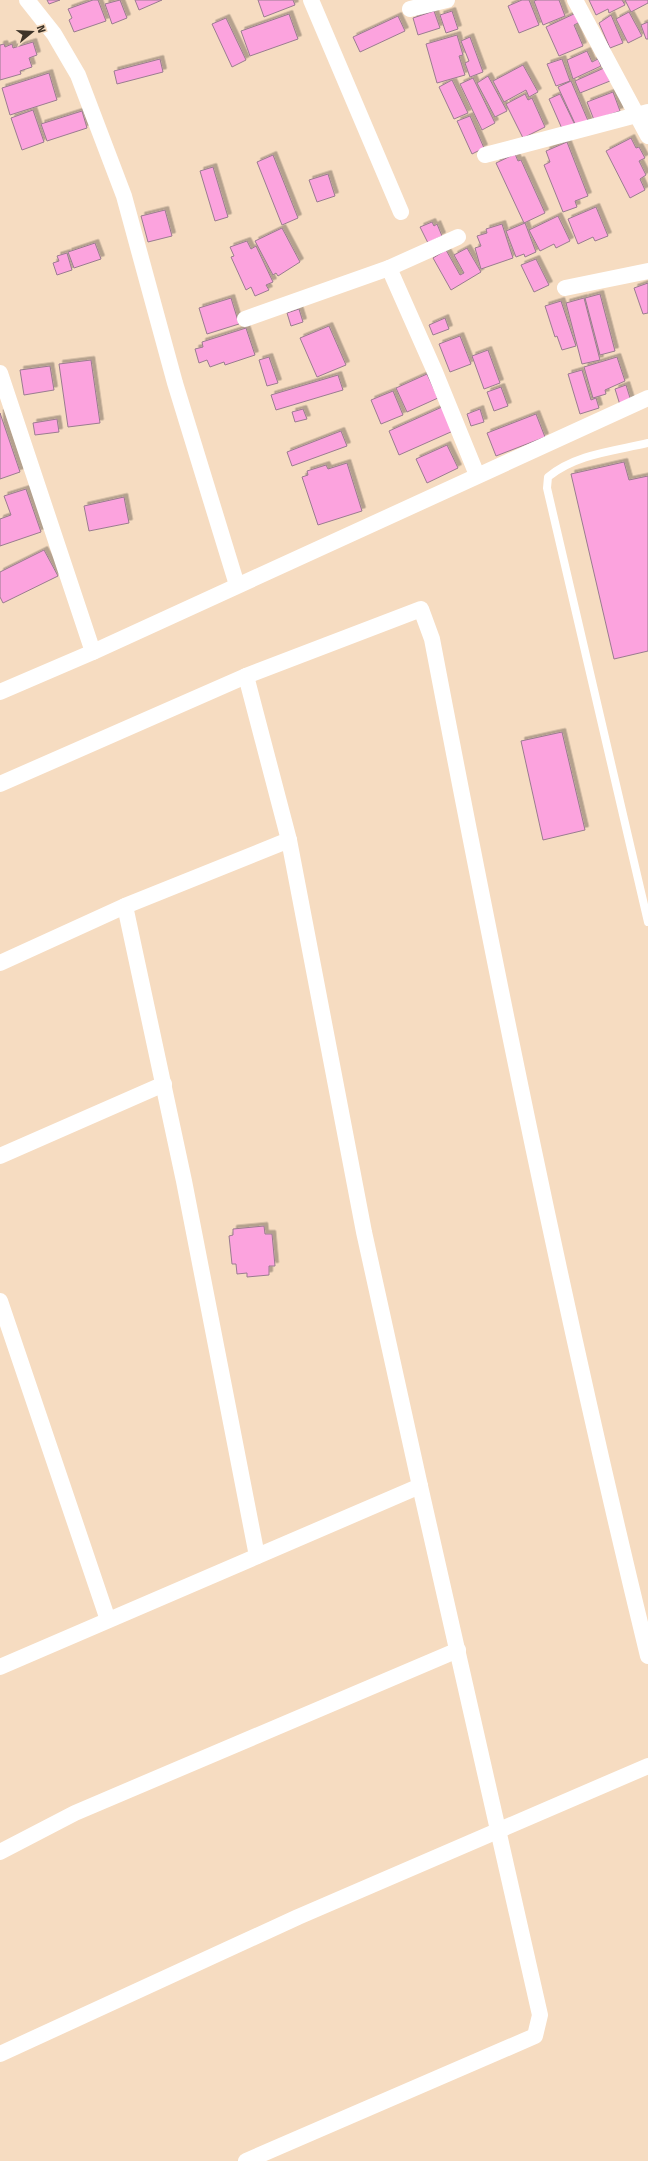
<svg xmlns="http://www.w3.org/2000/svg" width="648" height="2161" font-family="'Fira Sans',sans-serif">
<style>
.building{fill:#fca3de;stroke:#9a7c8f;filter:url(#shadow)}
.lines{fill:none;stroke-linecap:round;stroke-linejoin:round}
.service{stroke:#fff;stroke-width:8}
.minor{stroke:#fff;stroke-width:16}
</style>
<defs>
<filter id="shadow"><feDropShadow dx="3.5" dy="-3.5" stdDeviation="0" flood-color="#0004"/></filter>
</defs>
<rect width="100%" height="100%" fill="#f6dcc1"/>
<g class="building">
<path d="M47 0H60L49 4Z"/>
<path d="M93 0H98L106 21 74 32 69 20 72 18 68 9Z"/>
<path d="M120 0 127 18 112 24 105 4Z"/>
<path d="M135 0H162L139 10Z"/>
<path d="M258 0H293L295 5 264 17Z"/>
<path d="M522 0H529L539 25 519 33 508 6Z"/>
<path d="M537 0H559L565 16 543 25 534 1Z"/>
<path d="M589 0H622L625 5 609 13 608 9 596 15Z"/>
<path d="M625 0H648V3L631 12Z"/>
<path d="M434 11 440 28 418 35 413 18Z"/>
<path d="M452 11 458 29 446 33 440 15Z"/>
<path d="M629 12 642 36 628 43 616 19Z"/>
<path d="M576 13 580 22 574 25 583 46 559 56 546 27Z"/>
<path d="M289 14 298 39 250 56 241 31Z"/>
<path d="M611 15 623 43 610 48 599 23Z"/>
<path d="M398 16 405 31 360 52 353 37Z"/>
<path d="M226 18 246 60 232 67 212 24Z"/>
<path d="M648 22V39H646L641 25Z"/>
<path d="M457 35 463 55 459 56 465 75 437 83 426 44Z"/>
<path d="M470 37 483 72 470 77 465 63 469 61 461 41Z"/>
<path d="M33 42 37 55 29 58 32 67 20 71 21 74 0 80V45L4 44 5 47 12 44 13 48Z"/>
<path d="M587 51 592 62 598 59 601 66 573 79 567 60Z"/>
<path d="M160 59 163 72 117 84 114 71Z"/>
<path d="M562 59 570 81 556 86 547 64Z"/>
<path d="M523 65 538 92 529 97 526 90 504 102 493 81Z"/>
<path d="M604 68 610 81 580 93 575 81Z"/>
<path d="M49 73 57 100 10 115 2 88Z"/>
<path d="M488 76 507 111 495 117 477 83Z"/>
<path d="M473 78 495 123 482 130 460 84Z"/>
<path d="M452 80 468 113 454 119 439 87Z"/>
<path d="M571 81 589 123 577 128 558 87Z"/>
<path d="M613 92 620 111 594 120 587 102Z"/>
<path d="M525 94 528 100 532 98 545 127 523 138 506 104Z"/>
<path d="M560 94 575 125 563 131 549 99Z"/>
<path d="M33 110 44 142 22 150 11 118Z"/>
<path d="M82 111 87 128 47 141 41 124Z"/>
<path d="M470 116 484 148 472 154 457 121Z"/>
<path d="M631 138 636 148 639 147 645 158 639 161 646 175 640 179 645 190 630 198 606 151Z"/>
<path d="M567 142 588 196 575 201 577 207 563 212 544 165 550 162 546 151Z"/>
<path d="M515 154 518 161 521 160 545 213 524 223 496 163Z"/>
<path d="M273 155 298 218 282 225 257 162Z"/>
<path d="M213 167 228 217 215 221 200 171Z"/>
<path d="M328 174 335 196 317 202 309 180Z"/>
<path d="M596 207 608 236 595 241 593 237 578 244 568 219Z"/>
<path d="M165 210 172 236 148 242 141 216Z"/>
<path d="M558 216 570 241 556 248 554 244 540 251 529 230Z"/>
<path d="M432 222 434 226 437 224 442 236 428 243 420 227Z"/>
<path d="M525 223 536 252 525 257 524 254 516 257 506 231Z"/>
<path d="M502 224 513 258 481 269 475 248 481 246 477 236 487 233 486 229Z"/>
<path d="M282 228 300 262 278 276 276 273 273 275 255 241Z"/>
<path d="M247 241 251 249 256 246 273 282 266 285 269 290 255 296 251 287 246 290 231 257 234 256 230 247Z"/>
<path d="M95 243 101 259 74 268 68 252Z"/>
<path d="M467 248 481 272 451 290 433 258 446 250 460 275 464 273 454 255Z"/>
<path d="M67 253 72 270 57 275 53 263 59 261 57 256Z"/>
<path d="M536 259 549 285 534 292 521 265Z"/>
<path d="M648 283V313L643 314 634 288Z"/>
<path d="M600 294 615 351 600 355 585 298Z"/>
<path d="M231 298 239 324 207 334 199 308Z"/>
<path d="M584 298 600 360 582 364 566 303Z"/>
<path d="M561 301 576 346 562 350 557 336 555 337 545 306Z"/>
<path d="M299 309 303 322 291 326 287 313Z"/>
<path d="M445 318 449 329 433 335 429 325Z"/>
<path d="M329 326 346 365 317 377 300 338Z"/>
<path d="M246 328 255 355 225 365 224 362 210 367 207 360 199 363 195 349 203 347 202 342Z"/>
<path d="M460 336 471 364 450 372 439 344Z"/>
<path d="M488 350 500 383 484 389 472 356Z"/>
<path d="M269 357 278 383 267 386 259 360Z"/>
<path d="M617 357 625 381 605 390 606 394 593 398 584 367Z"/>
<path d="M91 360 100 423 68 427 59 364Z"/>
<path d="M50 366 54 390 24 395 20 370Z"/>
<path d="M582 370 591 400 596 398 599 408 580 414 568 374Z"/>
<path d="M427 374 438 398 407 412 396 388Z"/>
<path d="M338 375 343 390 276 410 271 395Z"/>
<path d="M626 385 631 401 620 405 615 389Z"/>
<path d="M501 387 508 406 494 411 487 392Z"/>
<path d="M393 391 403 415 381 424 371 400Z"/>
<path d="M442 407 453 431 399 455 389 431Z"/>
<path d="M303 409 307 419 295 422 292 412Z"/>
<path d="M480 409 484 422 471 426 467 414Z"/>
<path d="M0 413 20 472 0 479Z"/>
<path d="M536 414 545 437 496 456 487 433Z"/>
<path d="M57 419 59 432 35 435 33 423Z"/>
<path d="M341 431 347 446 292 466 287 452Z"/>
<path d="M447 445 458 468 427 483 416 459Z"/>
<path d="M624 462 629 480 648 476V651L614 659 571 474Z"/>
<path d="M347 463 362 511 318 525 302 477 308 475 307 471 326 465 328 469Z"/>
<path d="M26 489 41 532 0 546V519L11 515 4 496Z"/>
<path d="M124 497 129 523 89 531 84 506Z"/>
<path d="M44 550 58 576 3 603 0 597V572Z"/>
<path d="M562 732 585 830 543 840 521 741Z"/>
<path d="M264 1226 265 1234H272L275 1266H269V1275L247 1277V1273L237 1274 236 1264H232L229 1236 233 1235V1229Z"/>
</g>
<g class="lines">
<path class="service" d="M648 443C614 451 576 454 548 477L547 488 648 922"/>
<g class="minor">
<path d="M27 0 54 34 78 75 124 196 175 383 237 585"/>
<path d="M311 0 401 212"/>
<path d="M575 0 648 136"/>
<path d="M410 9 447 0"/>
<path d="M485 155 648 112"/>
<path d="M389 268 458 237"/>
<path d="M565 288 648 271"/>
<path d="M245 319 389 268 435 372 477 475"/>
<path d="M0 373 93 652"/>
<path d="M246 676 289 840"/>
<path d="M0 692 93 652 648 398"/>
<path d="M0 784 246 676 421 609 432 639C497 980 566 1320 648 1656"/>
<path d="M125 906 184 1181 257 1556"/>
<path d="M0 963 125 906 289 840 364 1232 420 1486 540 2015 535 2036 246 2161"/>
<path d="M0 1156 164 1084"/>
<path d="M0 1301 108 1620"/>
<path d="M0 1667 420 1486"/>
<path d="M0 1852 75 1813 458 1650"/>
<path d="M0 2054 298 1917 648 1766"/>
</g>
</g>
<g transform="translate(32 32) rotate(72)" stroke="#f6dcc1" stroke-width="3" paint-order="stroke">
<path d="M0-3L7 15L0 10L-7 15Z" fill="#3e3429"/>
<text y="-6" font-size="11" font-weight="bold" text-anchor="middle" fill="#3e3429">N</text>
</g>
</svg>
